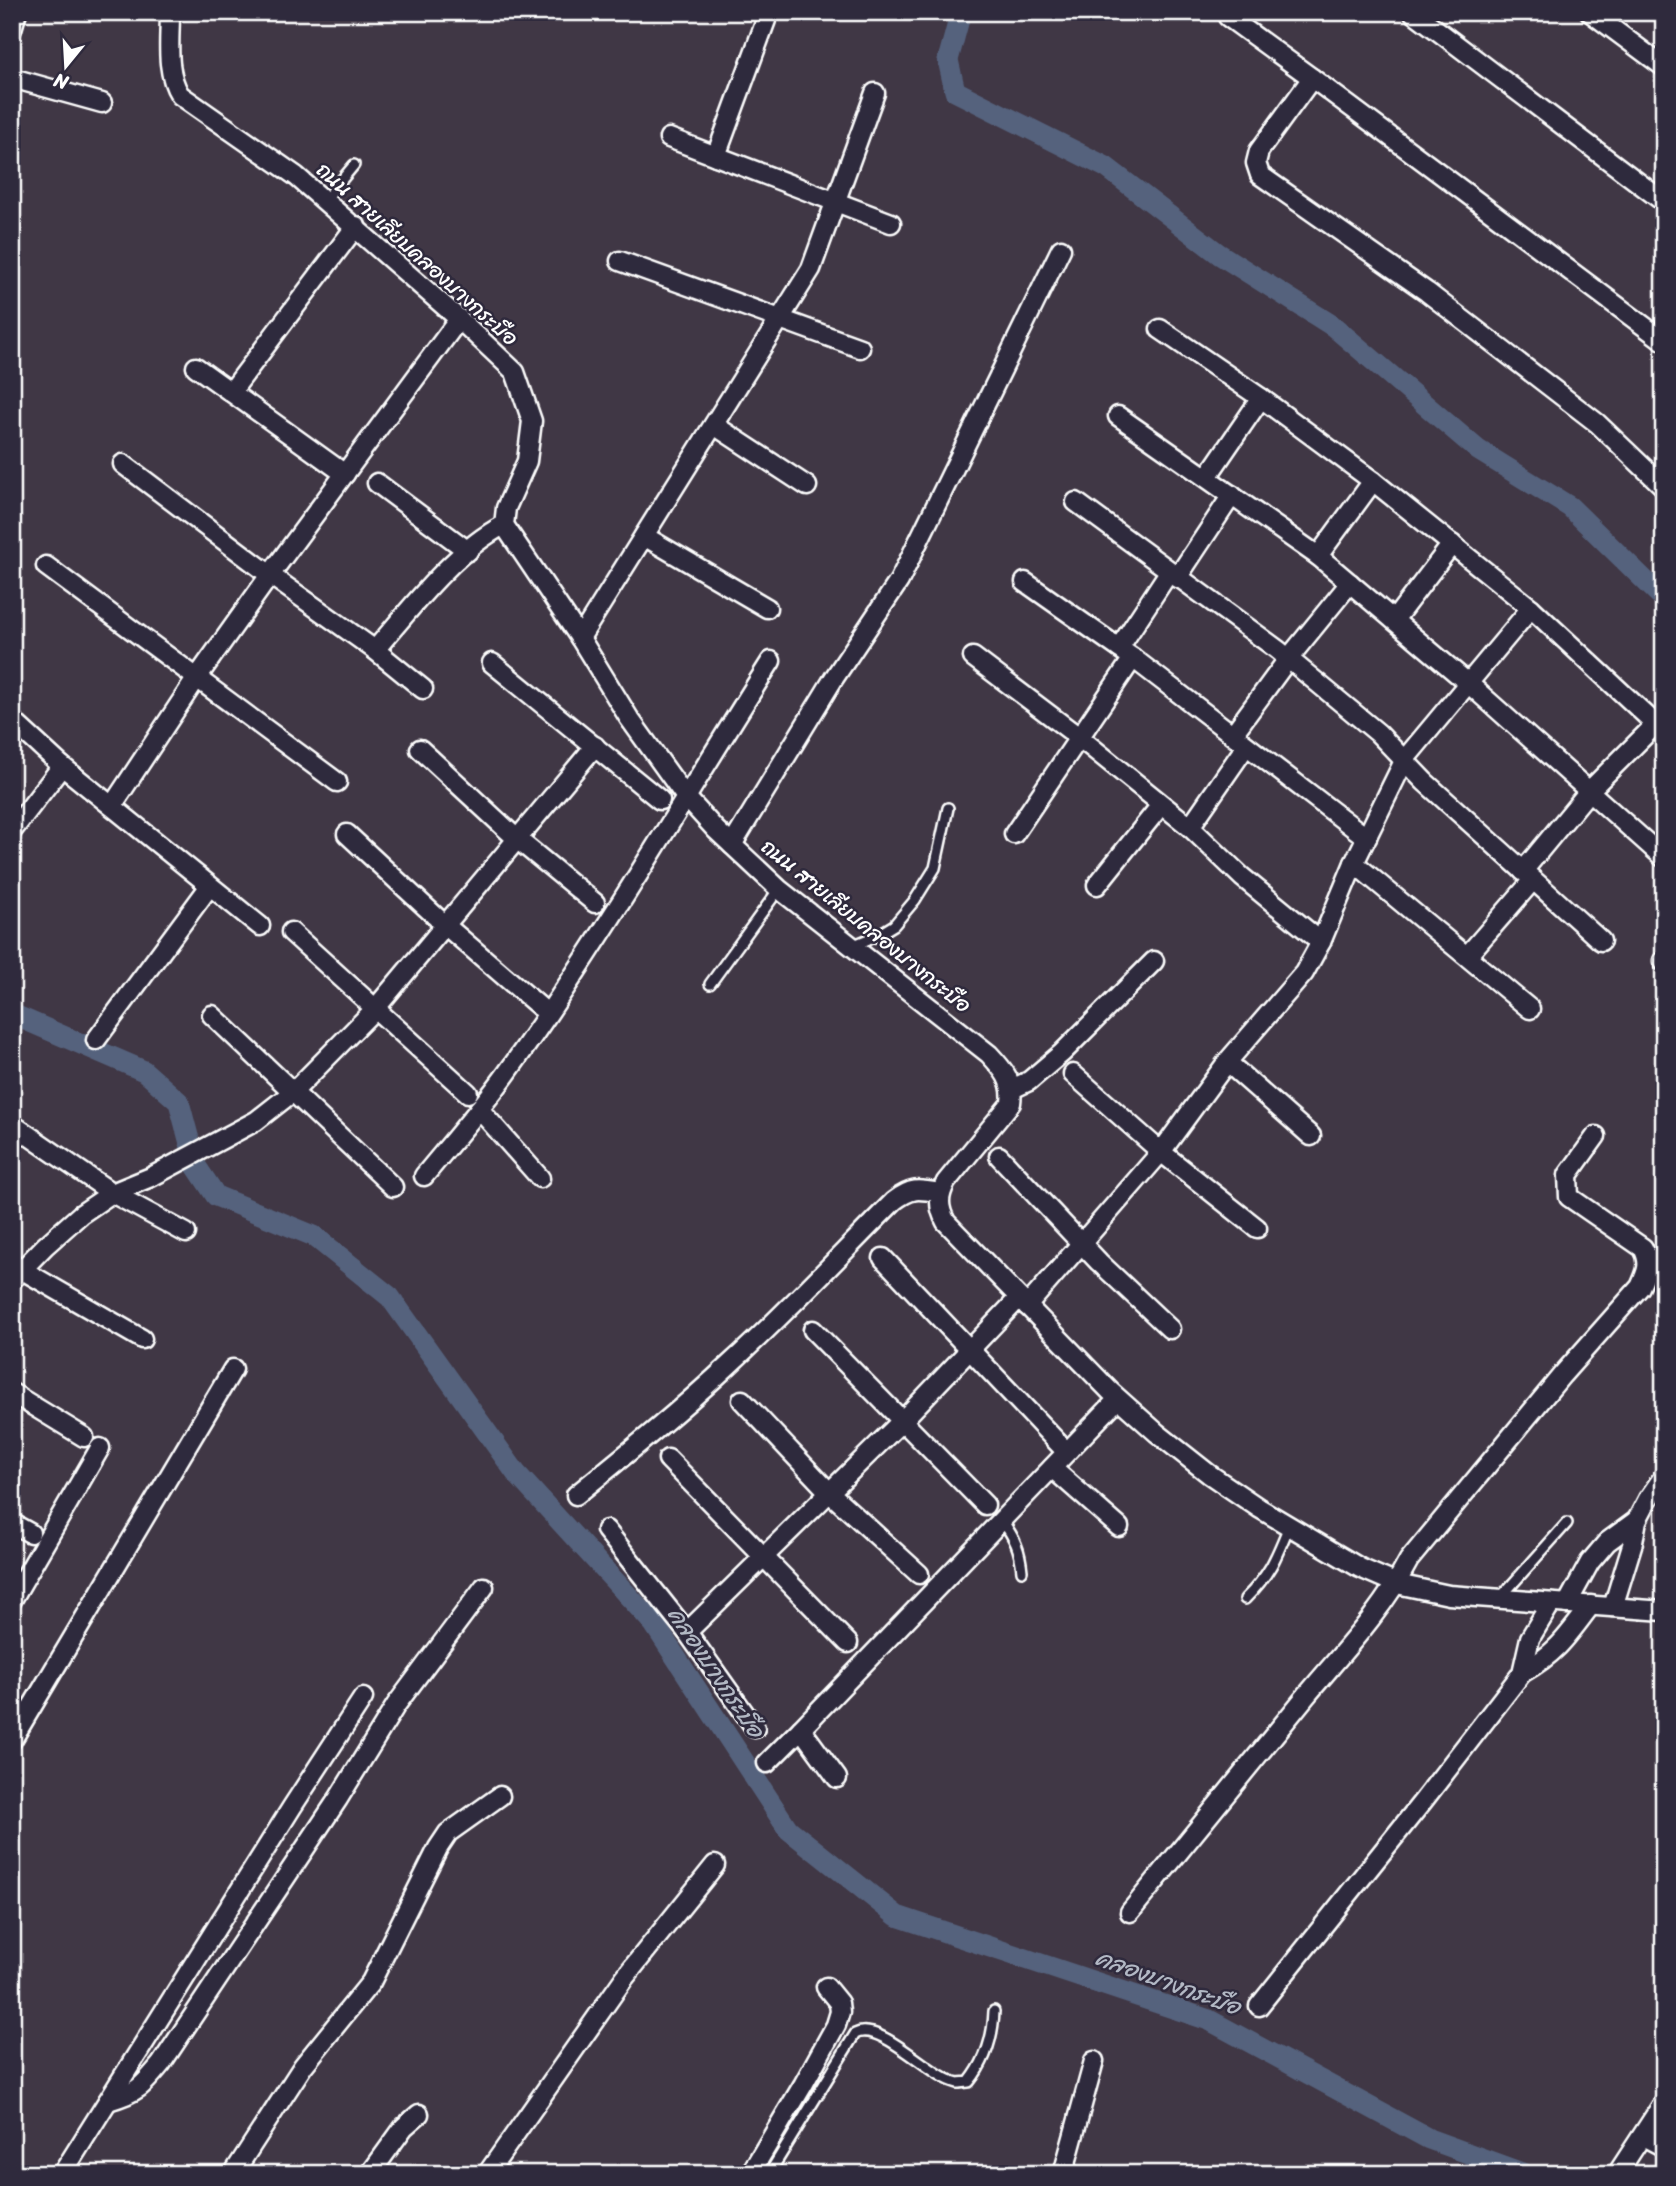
<svg xmlns="http://www.w3.org/2000/svg" width="1676" height="2186" font-family="Sriracha,'Playpen Sans Thai',sans-serif">
<style>
.lines{fill:none;stroke-linecap:round;stroke-linejoin:round}
.canal{stroke:#54627d;stroke-width:21}
.lane-casing{stroke:#fff;stroke-width:14}
.street-casing{stroke:#fff;stroke-width:23}
.lane{stroke:#2f2a3d;stroke-width:9}
.street{stroke:#2f2a3d;stroke-width:18}
.labels{text-anchor:middle;stroke-width:5;stroke-linejoin:round;paint-order:stroke}
.street-label{font-size:21px;fill:#fff;stroke:#2f2a3d}
.water-label{font-size:23px;font-style:italic;fill:#b2b8c4;stroke:#2f2a3d}
</style>
<rect width="100%" height="100%" fill="#403745"/>
<filter id="ink" filterUnits="userSpaceOnUse"><feTurbulence type="fractalNoise" baseFrequency=".0143" numOctaves="2"/><feDisplacementMap in="SourceGraphic" scale="14" xChannelSelector="R" yChannelSelector="G"/><feConvolveMatrix kernelMatrix="1 2 1 2 8 2 1 2 1" color-interpolation-filters="sRGB"/></filter>
<g filter="url(#ink)">
<g class="lines">
<g class="canal">
<path d="M961 12 948 60 955 91 1106 167 1219 254 1333 326 1478 450 1570 507 1664 599"/>
<path d="M12 1014 144 1071 179 1102 196 1166 216 1196 314 1236 390 1297 516 1473 654 1624 788 1829 897 1916 1209 2020 1429 2139 1525 2174"/>
</g>
<defs>
<g id="lane">
<path d="M325 200 354 165"/>
<path d="M852 946 876 936 894 925 915 900 935 868 948 808"/>
<path d="M710 984 779 889"/>
<path d="M1002 1520C1015 1539 1020 1549 1022 1571"/>
<path d="M1245 1599C1270 1574 1276 1558 1289 1526"/>
<path d="M1499 1599 1567 1523"/>
<path d="M769 2174 855 2034C881 2020 931 2078 958 2083 960 2083 967 2082 969 2082 986 2061 993 2038 994 2011"/>
</g>
<g id="street">
<path d="M170 12C170 40 165 71 180 95L296 176 459 319 515 372 532 421 527 461 506 508 504 525 580 638 629 718 685 796 716 830 779 889 989 1054C1003 1069 1014 1081 1011 1103L946 1182C938 1197 938 1207 946 1222L1110 1391 1157 1433 1209 1474 1259 1508 1360 1568 1397 1584 1449 1595 1664 1611"/>
<path d="M1413 12 1664 202"/>
<path d="M1590 12 1664 67"/>
<path d="M1228 17 1312 78 1664 341"/>
<path d="M12 29 17 12"/>
<path d="M12 78 102 103"/>
<path d="M1312 78 1259 151 1256 163 1260 175 1427 292 1597 423 1664 487"/>
<path d="M669 138 891 223"/>
<path d="M716 156 769 12"/>
<path d="M620 261 860 348"/>
<path d="M1160 329 1261 398 1373 481 1531 608 1664 732"/>
<path d="M196 367 345 474"/>
<path d="M231 392 356 226"/>
<path d="M1118 416 1318 556 1468 683 1664 858"/>
<path d="M714 425 807 486"/>
<path d="M123 464 270 575 375 650 423 689"/>
<path d="M1207 477 1261 398"/>
<path d="M377 483 468 551"/>
<path d="M1076 502 1278 650 1378 733 1425 782 1601 941"/>
<path d="M644 536 767 608"/>
<path d="M1318 556 1373 481"/>
<path d="M46 566 337 782"/>
<path d="M1177 578 1232 495"/>
<path d="M1025 582 1133 658 1367 838"/>
<path d="M1394 620 1452 544"/>
<path d="M580 638 811 269 875 93"/>
<path d="M1119 648 1169 572"/>
<path d="M375 650C410 609 456 549 504 525"/>
<path d="M973 657 1080 738 1190 827 1242 877 1321 942"/>
<path d="M492 663 660 800"/>
<path d="M12 720 62 766 260 926"/>
<path d="M1233 734 1288 659 1350 583"/>
<path d="M420 749 517 839 595 903"/>
<path d="M112 806 196 679 270 575 459 319"/>
<path d="M1190 827 1246 746"/>
<path d="M12 831 62 766"/>
<path d="M347 834 445 925 540 1007"/>
<path d="M1014 834 1133 658"/>
<path d="M732 845 834 678 899 581 1061 249"/>
<path d="M1354 863 1530 1009"/>
<path d="M1523 871 1589 791 1662 718"/>
<path d="M1097 885 1161 805"/>
<path d="M291 932 468 1093"/>
<path d="M1467 956 1533 880"/>
<path d="M1663 961 1664 962"/>
<path d="M212 1015 393 1187"/>
<path d="M96 1040 209 887"/>
<path d="M1227 1062 1311 1136"/>
<path d="M1073 1074 1161 1152 1257 1228"/>
<path d="M1012 1089 1029 1081 1062 1053 1154 961"/>
<path d="M479 1109 540 1178"/>
<path d="M12 1124 112 1193 186 1233"/>
<path d="M999 1156 1099 1262 1170 1329"/>
<path d="M424 1176C452 1142 481 1109 507 1073 602 940 684 798 771 661"/>
<path d="M883 1258 1061 1446"/>
<path d="M12 1264 142 1339"/>
<path d="M12 1280 45 1246 81 1214 112 1193 151 1177 256 1121 293 1092 375 1009 595 746"/>
<path d="M1027 1306 1161 1152 1227 1062 1304 973 1321 942 1354 863 1405 759 1531 608"/>
<path d="M813 1330 985 1505"/>
<path d="M12 1393 84 1437"/>
<path d="M742 1400 830 1493 919 1574"/>
<path d="M668 1459 848 1643"/>
<path d="M1052 1468 1119 1527"/>
<path d="M576 1495C629 1452 682 1409 731 1363 788 1311 840 1255 894 1201 912 1187 919 1189 940 1193"/>
<path d="M12 1523 30 1533"/>
<path d="M606 1530 687 1632 755 1728"/>
<path d="M12 1600 100 1448"/>
<path d="M1567 1604 1590 1562 1607 1542 1637 1520"/>
<path d="M1613 1607 1633 1542 1637 1520 1648 1499 1664 1476"/>
<path d="M687 1632 902 1421 1019 1298"/>
<path d="M1522 1673 1530 1638 1551 1603"/>
<path d="M12 1740 233 1369"/>
<path d="M767 1763 801 1729"/>
<path d="M837 1778 801 1729 1118 1399"/>
<path d="M1130 1912C1188 1840 1247 1768 1306 1696 1342 1653 1383 1610 1409 1560L1562 1375 1640 1287C1647 1272 1651 1263 1643 1248L1569 1197 1568 1175 1596 1136"/>
<path d="M1259 2006 1423 1801 1522 1673C1557 1653 1567 1637 1591 1605"/>
<path d="M108 2101C137 2093 142 2087 161 2064L338 1799 396 1705 484 1587"/>
<path d="M1643 2136 1664 2147"/>
<path d="M62 2174 292 1807 363 1698"/>
<path d="M233 2174 303 2066 371 1982 438 1848 448 1833 500 1796"/>
<path d="M370 2174 404 2127 419 2114"/>
<path d="M487 2174 625 1977 715 1865"/>
<path d="M750 2174 803 2085 836 2025 840 2012 839 2003 826 1987"/>
<path d="M1063 2174 1094 2061"/>
<path d="M1617 2174 1664 2102"/>
</g>
</defs>
<use href="#lane" class="lane-casing"/>
<use href="#street" class="street-casing"/>
<use href="#lane" class="lane"/>
<use href="#street" class="street"/>
</g>
</g>
<g class="labels">
<g class="street-label">
<text transform="translate(417 254) rotate(42)" y="7">ถนน สายเลียบคลองบางกระบือ</text>
<text transform="translate(866 926) rotate(39)" y="7">ถนน สายเลียบคลองบางกระบือ</text>
</g>
<g class="water-label">
<text transform="translate(716 1672) rotate(56)" y="8">คลองบางกระบือ</text>
<text transform="translate(1168 1982) rotate(20)" y="8">คลองบางกระบือ</text>
</g>
</g>
<rect width="1676" height="2186" fill="none" stroke="#2f2a3d" stroke-width="42"/>
<rect x="21" y="21" width="1634" height="2144" fill="none" stroke="#fff" stroke-width="2.5" filter="url(#ink)"/>
<g transform="translate(66 66) rotate(198)" stroke="#2f2a3d" stroke-width="5" paint-order="stroke">
<path d="M0-5L12 26L0 18L-12 26Z" fill="#ffffff"/>
<text y="-10" font-size="19" font-weight="bold" text-anchor="middle" fill="#ffffff">N</text>
</g>
</svg>
